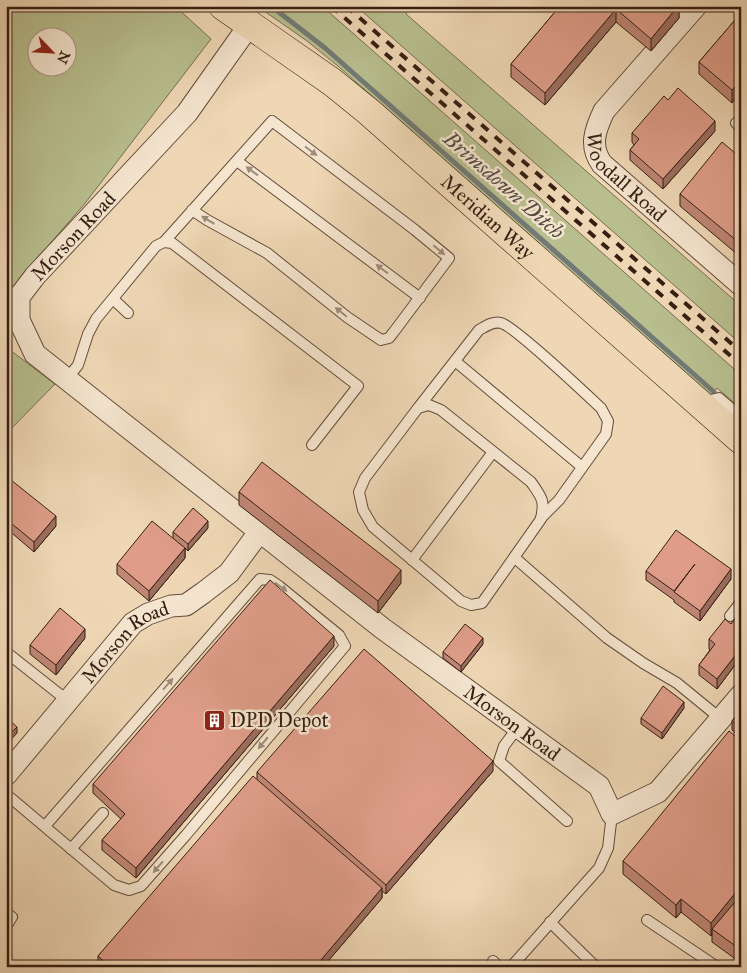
<svg xmlns="http://www.w3.org/2000/svg" width="747" height="973" font-family="'IM FELL Great Primer',serif">
<style>
.green{fill:#b8be8e;stroke:#766e50;fill-rule:evenodd}
.lines{fill:none;stroke-linecap:round;stroke-linejoin:round}
.stream{stroke:#737a75;stroke-width:5}
.service-casing{stroke:#644d3b;stroke-width:12}
.minor-casing{stroke:#644d3b;stroke-width:23}
.primary-casing{stroke:#351f12;stroke-width:29}
.service{stroke:#f5e5cf;stroke-width:10}
.minor{stroke:#f5e5cf;stroke-width:21}
.primary{stroke:#efd7b5;stroke-width:28}
.rail{stroke:#351f12;stroke-width:4;stroke-dasharray:9 9;stroke-linecap:butt}
.wall{fill:#c08776;stroke:#351f12}
.shaded-wall{fill:#9c6e60;stroke:#351f12}
.building{fill:#df9d89;stroke:#351f12}
.oneway{fill:#9f8c7a}
.labels{text-anchor:middle;stroke-width:5;stroke-linejoin:round;paint-order:stroke}
.street-label{font-size:20px;fill:#351f12;stroke:#f5e5cf}
.poi-label{font-size:20px;fill:#351f12;stroke:#f5e5cf;text-anchor:start}
.water-label{font-size:21px;font-style:italic;fill:#544d44;stroke:#f5e5cf}
</style>
<rect width="100%" height="100%" fill="#efd7b5"/>
<filter id="stains"><feTurbulence type="fractalNoise" baseFrequency=".004" numOctaves="4"/><feColorMatrix values="0 0 0 0 .2 0 0 0 0 .09 0 0 0 0 .02 0 0 0 .5 -.17"/></filter>
<radialGradient id="worn" r=".72"><stop offset=".6" stop-color="#630" stop-opacity="0"/><stop offset="1" stop-color="#630" stop-opacity=".3"/></radialGradient>
<g class="green">
<path d="M6 6H175L211 39 86 202 6 295ZM38 38H68V68H38Z"/>
<path d="M257 6H322L741 375V409L717 388 711 395 339 67 307 41Z"/>
<path d="M356 6 411 7 406 14 741 306V344Z"/>
<path d="M6 347 55 384 6 434Z"/>
</g>
<g class="lines">
<path class="stream" d="M271 6 325 48 714 392"/>
<defs>
<g id="service">
<path d="M736 123 741 127"/>
<path d="M237 161 420 298"/>
<path d="M164 242 272 121 415 230 449 258 396 329 389 338 381 340 347 317 267 253 207 220 192 210"/>
<path d="M113 299 128 313"/>
<path d="M455 361 582 467"/>
<path d="M67 379 78 365 88 334 96 319 156 246 164 242 172 243 358 386 312 445"/>
<path d="M702 402 719 398 741 417"/>
<path d="M429 405 441 410 531 482C542 498 545 500 541 519L482 603 471 605 461 601 373 527 363 510 359 492 365 478 418 408Z"/>
<path d="M418 408 479 330C486 326 493 321 501 323 514 326 586 394 601 408L608 421 606 434 559 500 541 518"/>
<path d="M515 558 607 638 643 663 677 683 721 719"/>
<path d="M412 560 493 452"/>
<path d="M730 616 741 602"/>
<path d="M6 652 68 701"/>
<path d="M518 727 504 746 499 761 567 821"/>
<path d="M6 794 114 885 129 890 141 886 186 835 345 646 339 635 279 586 270 580 260 579 45 826"/>
<path d="M71 849 103 813"/>
<path d="M6 912 12 917 6 927"/>
<path d="M647 920 717 967"/>
<path d="M550 922 596 967"/>
<path d="M493 961 499 967"/>
<path d="M511 967 599 868 608 848 612 814"/>
</g>
<g id="minor">
<path id="s1" d="M696 6 604 111C595 130 589 146 602 164L741 285"/>
<path id="s2" d="M250 24 187 113 35 276 19 297V320L35 354 382 628 599 786 612 814 658 792 741 695"/>
<path id="s3" d="M6 775 133 623 148 614 171 606 186 605 203 593 229 573 260 531"/>
</g>
<g id="primary">
<path id="s4" d="M223 6 332 82 369 112 741 440"/>
</g>
</defs>
<use href="#service" class="service-casing"/>
<use href="#minor" class="minor-casing"/>
<use href="#primary" class="primary-casing"/>
<use href="#service" class="service"/>
<use href="#minor" class="minor"/>
<use href="#primary" class="primary"/>
<g class="rail">
<path d="M331 6 741 365"/>
<path d="M346 6 741 352"/>
</g>
</g>
<g class="wall">
<path d="M560 6H679V18L651 51 616 22 545 105 511 77V64Z"/>
<path d="M741 13 732 103 699 74V62Z"/>
<path d="M668 100 715 131 663 189 630 160V150L634 145 632 142V133Z"/>
<path d="M741 158V249L737 254 680 206V194Z"/>
<path d="M6 476 56 526 34 552 6 528Z"/>
<path d="M239 492 401 583 378 613 239 505Z"/>
<path d="M208 528 188 551 185 548V558L149 601 117 574V564L173 538V532Z"/>
<path d="M646 571 731 579 700 621 674 602V600L646 580Z"/>
<path d="M741 611V657L717 689 699 675V665L710 650 709 649V639L731 624Z"/>
<path d="M85 638 56 675 30 654V645Z"/>
<path d="M483 644 461 672 443 658V652Z"/>
<path d="M334 646 136 878 102 850V840L121 819 93 793V784Z"/>
<path d="M684 708 662 739 641 724V718Z"/>
<path d="M741 710V738L732 730V721Z"/>
<path d="M741 741V963L712 942V934L711 936 681 912 676 918 623 874V861Z"/>
<path d="M493 771 386 894 382 891V898L323 967H99L98 966V956L257 780V772Z"/>
</g>
<g class="shaded-wall">
<path d="M678 6H679V18L651 51V39Z"/>
<path d="M616 9V22L545 105V93Z"/>
<path d="M741 80V92L732 103V90Z"/>
<path d="M715 121V131L663 189V179Z"/>
<path d="M741 237V249L737 254V241Z"/>
<path d="M56 516V526L34 552V542Z"/>
<path d="M208 521V528L188 551V544Z"/>
<path d="M8 530V536L6 538V531Z"/>
<path d="M185 548V558L149 601V591Z"/>
<path d="M731 569V579L700 621V611Z"/>
<path d="M401 570V583L378 613V601Z"/>
<path d="M85 629V638L56 675V665Z"/>
<path d="M334 636V646L136 878V868Z"/>
<path d="M483 638V644L461 672V666Z"/>
<path d="M741 648V657L717 689V679Z"/>
<path d="M684 702V708L662 739V733Z"/>
<path d="M17 727V733L6 745V738Z"/>
<path d="M493 761V771L386 894V885Z"/>
<path d="M741 886V899L712 929V934L711 936V923Z"/>
<path d="M382 888V898L323 967H315Z"/>
<path d="M681 899V912L676 918V905Z"/>
</g>
<g class="building">
<path d="M560 6H678L651 39 616 9 545 93 511 64Z"/>
<path d="M741 13V80L732 90 699 62Z"/>
<path d="M678 88 715 121 663 179 630 150 639 139 632 133 664 96 668 100Z"/>
<path d="M722 142 741 158V237L737 241 680 194Z"/>
<path d="M262 462 401 570 378 601 239 492Z"/>
<path d="M6 476 56 516 34 542 6 519Z"/>
<path d="M193 508 208 521 188 544 173 532Z"/>
<path d="M152 521 185 548 149 591 117 564Z"/>
<path d="M676 530 731 569 700 611 674 592 695 564 674 591 646 571Z"/>
<path d="M270 580 334 636 136 868 102 840 125 814 93 784Z"/>
<path d="M60 608 85 629 56 665 30 645Z"/>
<path d="M741 611V648L717 679 699 665 715 644 709 639 725 619 731 624Z"/>
<path d="M465 624 483 638 461 666 443 652Z"/>
<path d="M364 649 493 761 386 885 257 772Z"/>
<path d="M663 686 684 702 662 733 641 718Z"/>
<path d="M741 710V728L732 721Z"/>
<path d="M6 717 17 727 6 738Z"/>
<path d="M729 731 741 741V886L711 923 681 899 676 905 623 861Z"/>
<path d="M253 776 382 888 315 967H110L98 956Z"/>
<path d="M741 895V950L712 929Z"/>
</g>
<defs><path id="oneway-solid" d="M-6-.8H1V-3.2L6.5 0L1 3.2V.8H-6Z" transform="scale(1.25)"/></defs>
<g class="oneway">
<use href="#oneway-solid" transform="translate(311 151) rotate(37)"/>
<use href="#oneway-solid" transform="translate(252 171) rotate(-144)"/>
<use href="#oneway-solid" transform="translate(208 220) rotate(-149)"/>
<use href="#oneway-solid" transform="translate(439 250) rotate(40)"/>
<use href="#oneway-solid" transform="translate(382 269) rotate(-143)"/>
<use href="#oneway-solid" transform="translate(341 312) rotate(-141)"/>
<use href="#oneway-solid" transform="translate(281 587) rotate(36)"/>
<use href="#oneway-solid" transform="translate(168 684) rotate(-49)"/>
<use href="#oneway-solid" transform="translate(263 743) rotate(130)"/>
<use href="#oneway-solid" transform="translate(158 867) rotate(131)"/>
</g>
<defs>
<symbol id="building-square" viewBox="-11 -11 22 22"><rect x="-9" y="-9" width="18" height="18" rx="4" fill="#8f2418" stroke="#f5e5cf"/><path d="M-4-6H4V6H1V3H-1V6H-4ZM-2.5-4.3h1.7v1.8h-1.7ZM.8-4.3h1.7v1.8H.8ZM-2.5-1h1.7V.8h-1.7ZM.8-1h1.7V.8H.8Z" fill="#fff"/></symbol>
</defs>
<g fill-rule="evenodd">
<use href="#building-square" x="202" y="708" width="25" height="25"/>
</g>
<g class="labels">
<g class="street-label">
<text dy="7" stroke="none"><textPath href="#s1" startOffset="220">Woodall Road</textPath></text>
<text dy="7" stroke="none"><textPath href="#s4" startOffset="339">Meridian Way</textPath></text>
<text transform="translate(73 236) rotate(-47)" y="7">Morson Road</text>
<text dy="7" stroke="none"><textPath href="#s3" startOffset="180">Morson Road</textPath></text>
<text dy="7" stroke="none"><textPath href="#s2" startOffset="1022">Morson Road</textPath></text>
</g>
<g class="poi-label">
<text x="230" y="727">DPD Depot</text>
</g>
<g class="water-label">
<text transform="translate(504 185) rotate(41)" y="7">Brimsdown Ditch</text>
</g>
</g>
<rect width="747" height="973" fill="none" stroke="#efd7b5" stroke-width="25"/>
<rect x="8" y="8" width="732" height="958" fill="none" stroke="#351f12" stroke-width="2.5"/>
<rect x="12" y="12" width="722" height="948" fill="none" stroke="#351f12"/>
<g transform="translate(52 52) rotate(115)"><circle r="24" fill="#f5e5cf" stroke="#a89683"/>
<path d="M0-4L9 19L0 12L-9 19Z" fill="#8f2418"/>
<text y="-8" font-size="14" font-weight="bold" text-anchor="middle" fill="#351f12">N</text>
</g>
<rect width="100%" height="100%" filter="url(#stains)"/>
<rect width="100%" height="100%" fill="url(#worn)"/>
</svg>
